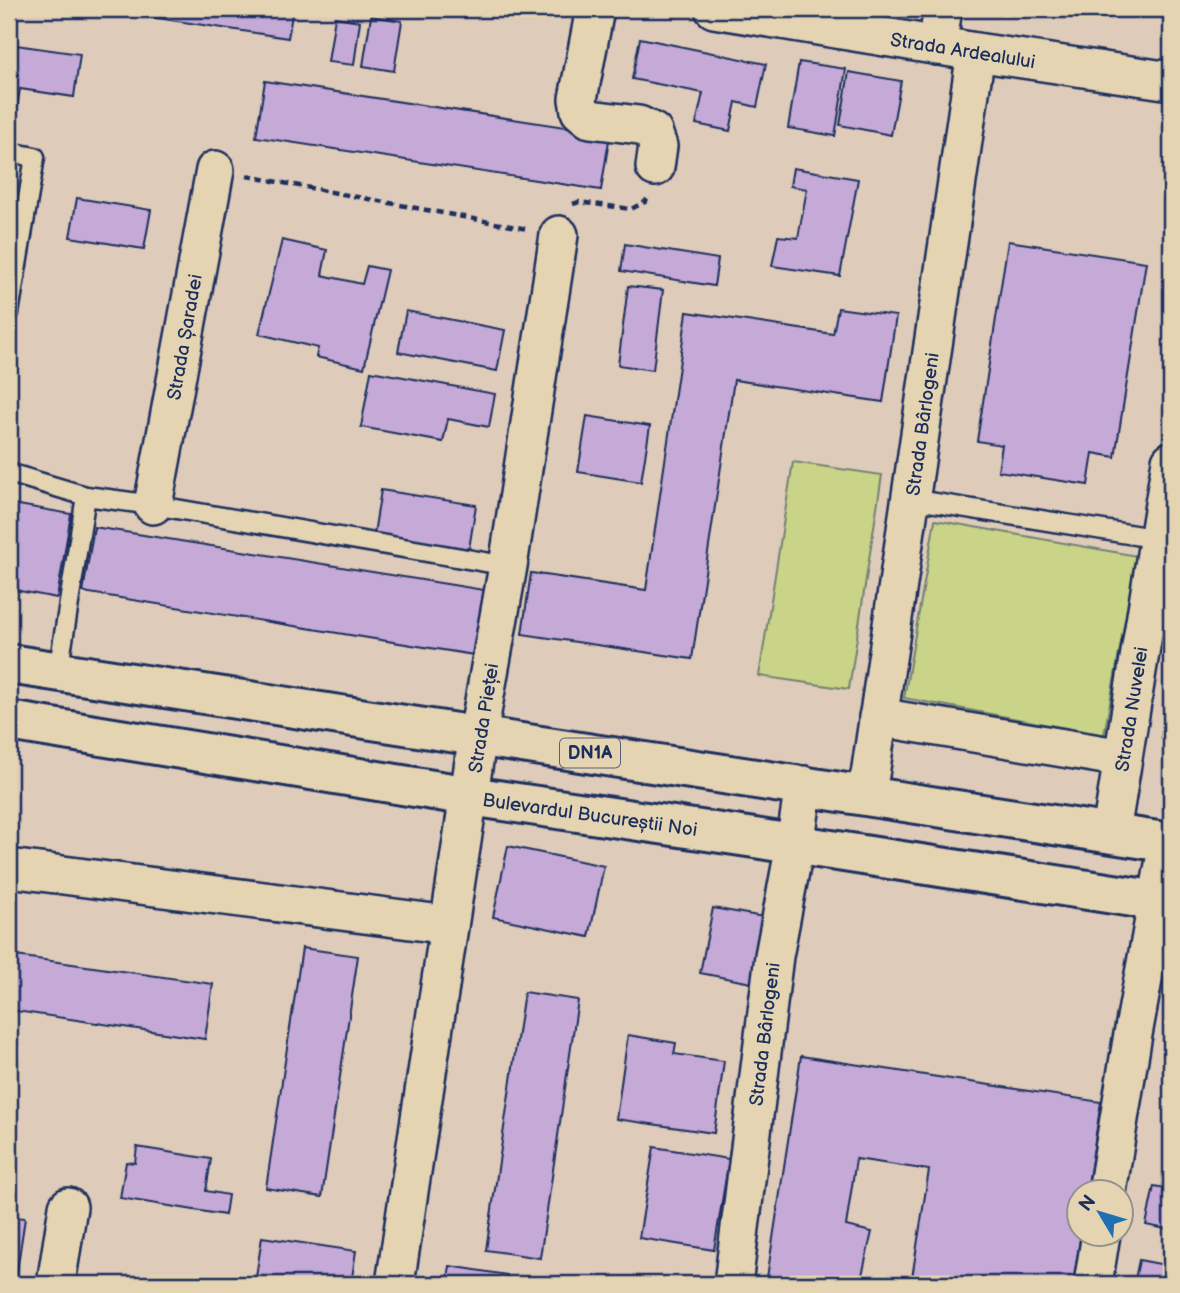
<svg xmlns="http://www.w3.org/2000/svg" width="1180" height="1293" font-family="'Balsamiq Sans',sans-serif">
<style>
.green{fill:#c9d488;stroke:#728273;stroke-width:2}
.building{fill:#c5a9d7;stroke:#1b2f5e;stroke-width:2}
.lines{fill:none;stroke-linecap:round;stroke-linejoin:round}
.lane-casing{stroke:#1b2f5e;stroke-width:23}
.street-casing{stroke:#1b2f5e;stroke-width:42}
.primary-casing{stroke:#1b2f5e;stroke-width:44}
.path{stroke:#1b2f5e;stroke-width:4.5;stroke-dasharray:7 5;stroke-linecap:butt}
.lane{stroke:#e5d4b1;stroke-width:18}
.street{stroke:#e5d4b1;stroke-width:37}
.primary{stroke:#e5d4b1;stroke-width:38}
.labels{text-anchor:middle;stroke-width:6;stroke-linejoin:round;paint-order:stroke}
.shield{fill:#e5d4b1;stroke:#586077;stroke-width:2}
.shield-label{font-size:18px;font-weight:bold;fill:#1b2f5e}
.street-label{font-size:19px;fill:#1b2f5e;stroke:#e5d4b1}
</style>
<rect width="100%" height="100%" fill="#dfcbb9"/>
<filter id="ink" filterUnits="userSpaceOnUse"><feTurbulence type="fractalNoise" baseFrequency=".0143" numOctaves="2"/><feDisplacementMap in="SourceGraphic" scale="14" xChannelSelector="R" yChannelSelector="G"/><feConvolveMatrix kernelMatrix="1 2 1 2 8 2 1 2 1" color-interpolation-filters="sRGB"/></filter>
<g filter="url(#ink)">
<g class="green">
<path d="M793 462 882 475 849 689 759 676Z"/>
<path d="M935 520 1137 556 1104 735 904 698Z"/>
<path d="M1171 675V738L1161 737Z"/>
</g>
<g class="building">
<path d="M98 9H293L288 38Z"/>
<path d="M1022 9H1048L1046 15Z"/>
<path d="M371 16 402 21 394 71 363 66Z"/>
<path d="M335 17 360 21 354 65 328 62Z"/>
<path d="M640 38 766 64 757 107 736 102 730 131 696 124 703 93 632 79Z"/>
<path d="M9 44 80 54 74 97 20 89 17 108 9 107Z"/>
<path d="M799 62 846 69 835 136 788 128Z"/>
<path d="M849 72 901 81 891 135 840 125Z"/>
<path d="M265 81 610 134 601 190 256 137Z"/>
<path d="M793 168 858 179 840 276 772 266 778 236 798 238 807 189 790 186Z"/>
<path d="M77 198 151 210 144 249 70 237Z"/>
<path d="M282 240 327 250 322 275 362 284 367 266 387 270 364 368 316 357 318 348 259 334Z"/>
<path d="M1008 241 1146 262 1115 457 1093 453 1088 485 998 471 1002 445 977 441Z"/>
<path d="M625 244 718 259 714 286 621 271Z"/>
<path d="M628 286 663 290 653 370 618 365Z"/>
<path d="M838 308 896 316 883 402 734 380 692 659 522 634 531 573 646 590 687 312 833 334Z"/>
<path d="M406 311 505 330 497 371 398 352Z"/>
<path d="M371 371 495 394 489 427 448 419 443 442 361 427Z"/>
<path d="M587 416 650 426 641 482 578 472Z"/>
<path d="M381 490 476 505 469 549 374 534Z"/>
<path d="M13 504 71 514 57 598 9 589V525Z"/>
<path d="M94 527 484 590 474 655 83 592Z"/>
<path d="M508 846 604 866 589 937 493 917Z"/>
<path d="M713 908 780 920 767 986 700 973Z"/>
<path d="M302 948 358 956 322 1197 266 1188Z"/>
<path d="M9 955 213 984 205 1039 9 1010Z"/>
<path d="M524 992 578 1000 540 1258 486 1250Z"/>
<path d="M628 1035 676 1043 674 1054 724 1061 714 1133 616 1119Z"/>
<path d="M801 1056 1101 1102 1087 1192H1078V1234H1081L1073 1284H911L929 1170 856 1159 846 1226 872 1232 860 1284H766Z"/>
<path d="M137 1147 211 1159 206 1191 228 1195 225 1215 120 1198 126 1162 135 1163Z"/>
<path d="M654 1147 729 1159 714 1250 639 1238Z"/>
<path d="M1154 1186 1171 1189V1230L1146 1225Z"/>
<path d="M9 1216 25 1218 15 1284H9Z"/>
<path d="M262 1237 356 1251 351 1284H255Z"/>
<path d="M1139 1260 1171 1266V1284H1134Z"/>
<path d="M450 1266 507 1275 505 1284H447Z"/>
</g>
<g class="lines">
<defs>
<g id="lane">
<path d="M9 152 35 157 9 313"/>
<path d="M9 473 86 496 153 505 508 566"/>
<path d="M911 499 1159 539"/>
<path d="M58 672 86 496"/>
</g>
<g id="street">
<path d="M595 9 578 99 580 111 590 119 639 125 653 132 658 146 655 167"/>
<path d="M714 9 976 52 1171 81"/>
<path d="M937 46 943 9"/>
<path d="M153 505 215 170"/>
<path d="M878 717 1123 758"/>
<path d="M863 795 870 775 976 52"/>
<path d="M1111 832 1171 461"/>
<path d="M9 868 449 925"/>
<path d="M1107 1192 1132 1040 1168 843"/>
<path d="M56 1284 68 1207"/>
<path d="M395 1284 478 735 508 566 559 235"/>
<path d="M733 1284 774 956 795 845 804 785"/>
<path d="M1093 1284 1101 1234"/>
</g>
<g id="primary">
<path d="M9 664 1171 843"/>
<path d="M9 721 470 796 748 837 1171 903"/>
</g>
</defs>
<use href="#lane" class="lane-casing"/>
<use href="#street" class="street-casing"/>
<use href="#primary" class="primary-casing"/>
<g class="path">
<path d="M247 176 527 229"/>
<path d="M573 204 579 202 631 209 645 202 647 199"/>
</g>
<use href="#lane" class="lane"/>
<use href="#street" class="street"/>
<use href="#primary" class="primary"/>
</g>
</g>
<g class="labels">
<rect class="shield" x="560" y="738.5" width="60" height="29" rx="5"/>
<g class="shield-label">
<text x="590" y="759">DN1A</text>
</g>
<g class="street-label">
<text transform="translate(963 50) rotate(9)" y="7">Strada Ardealului</text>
<text transform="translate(184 337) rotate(-80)" y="7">Strada Șaradei</text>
<text transform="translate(922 424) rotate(-82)" y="7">Strada Bârlogeni</text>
<text transform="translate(1131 709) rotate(-81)" y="7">Strada Nuvelei</text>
<text transform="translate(483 718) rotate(-81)" y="7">Strada Pieței</text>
<text transform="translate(590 814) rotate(8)" y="7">Bulevardul Bucureștii Noi</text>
<text transform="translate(764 1034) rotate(-83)" y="7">Strada Bârlogeni</text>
</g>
</g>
<rect width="1180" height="1293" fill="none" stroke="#e5d4b1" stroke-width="35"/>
<rect x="18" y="18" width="1145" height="1258" fill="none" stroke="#1b2f5e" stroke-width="2.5" filter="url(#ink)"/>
<g transform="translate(1100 1213) rotate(308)"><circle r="33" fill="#e5d4b1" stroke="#949290" stroke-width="2"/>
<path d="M0-5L12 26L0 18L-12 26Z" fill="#1f6fb2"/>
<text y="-10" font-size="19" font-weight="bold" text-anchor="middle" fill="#1b2f5e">N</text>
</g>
</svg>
